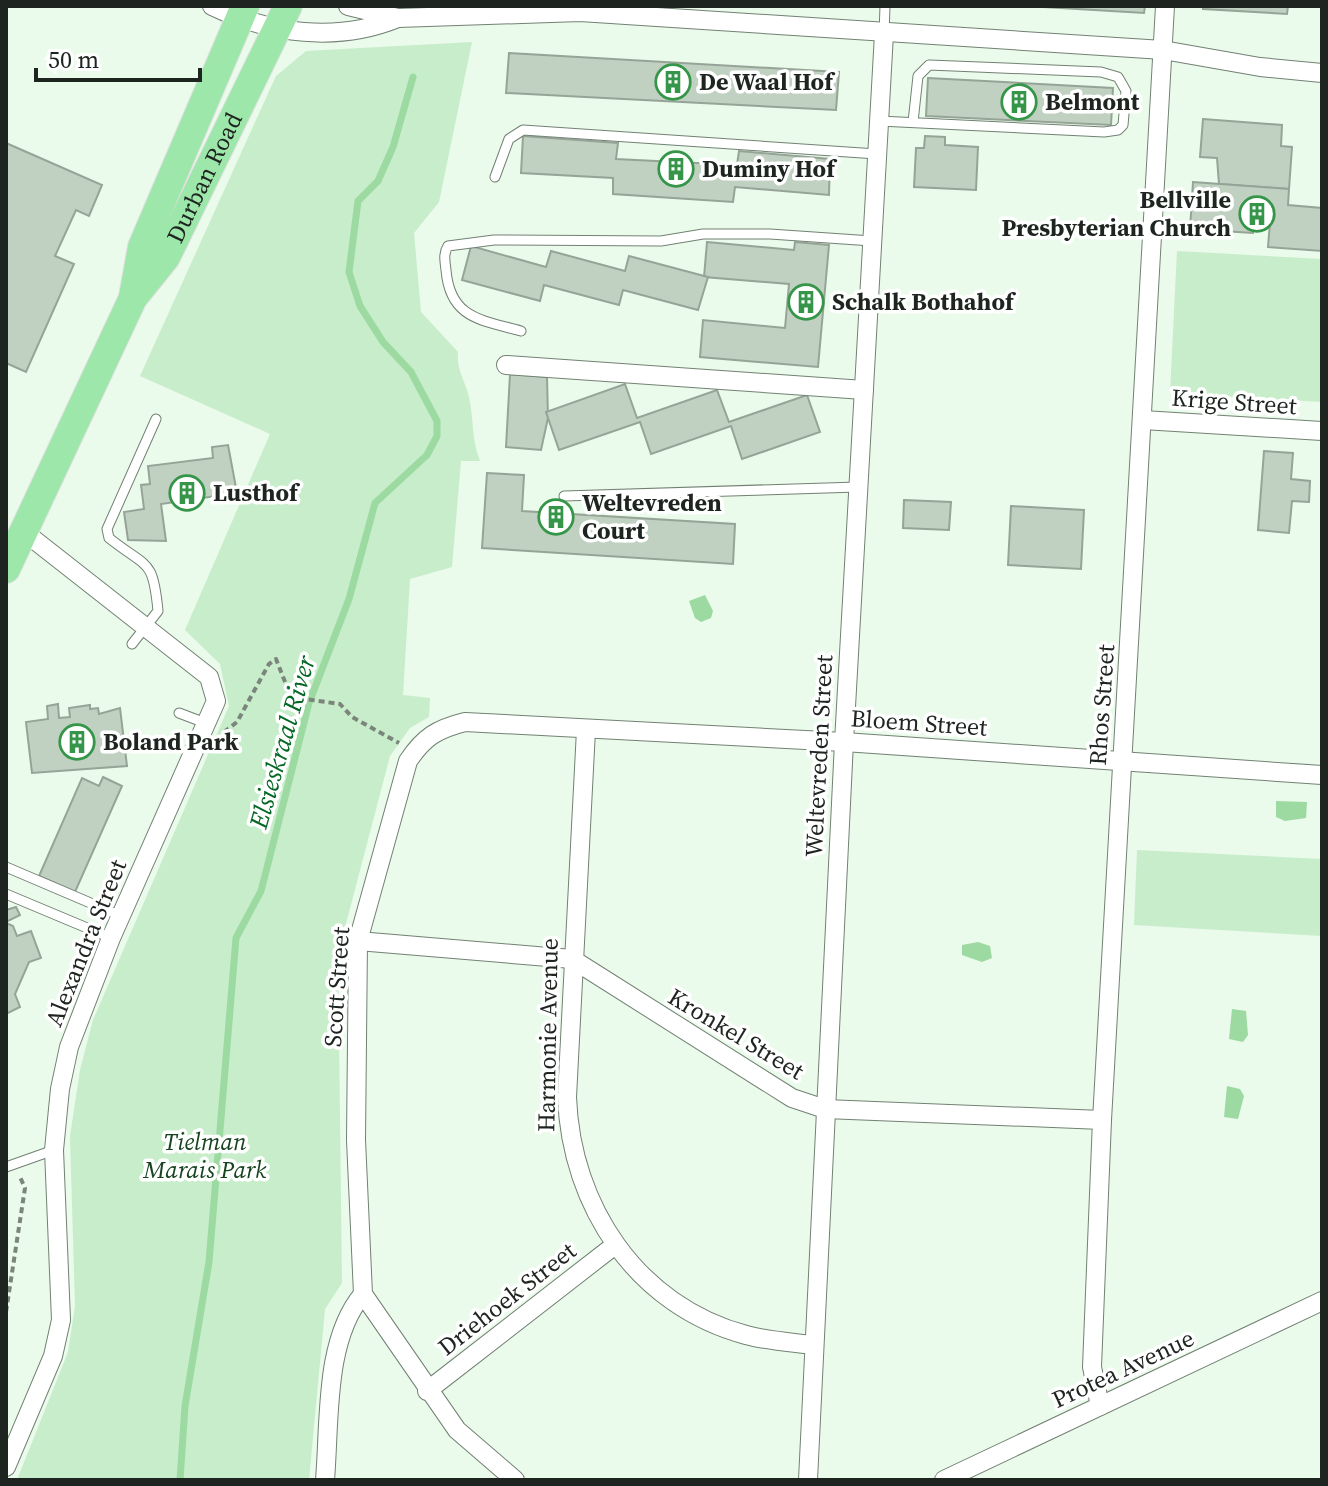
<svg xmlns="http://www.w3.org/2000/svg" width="1328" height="1486" font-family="'Source Serif 4',serif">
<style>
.green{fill:#c7edca}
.water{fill:#9cdaa2}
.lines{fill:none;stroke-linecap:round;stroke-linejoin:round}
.stream{stroke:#9cdaa2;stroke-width:7}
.building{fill:#c0d0c1;stroke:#95a496;stroke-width:2}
.lane-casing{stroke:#728173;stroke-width:11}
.street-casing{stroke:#728173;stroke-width:20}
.primary-casing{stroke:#e0e0e0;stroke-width:30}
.path{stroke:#7b857c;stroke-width:4;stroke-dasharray:6 4;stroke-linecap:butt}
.lane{stroke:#fff;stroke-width:9}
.street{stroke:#fff;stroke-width:18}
.primary{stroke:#9de7ab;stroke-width:28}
.labels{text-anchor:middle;stroke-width:7;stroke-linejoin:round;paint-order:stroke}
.poi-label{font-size:24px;font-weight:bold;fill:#1e241f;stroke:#fff;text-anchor:start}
.street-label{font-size:24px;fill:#1e241f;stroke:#fff}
.park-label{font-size:24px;font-style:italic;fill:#17431f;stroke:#fff}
.water-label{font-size:26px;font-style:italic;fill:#046724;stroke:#fff}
</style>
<rect width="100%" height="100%" fill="#eafaeb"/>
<g class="green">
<path d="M472 42 439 202 414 233 421 312 458 352C456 369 465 381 469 397 474 419 471 439 480 461H461L452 567 410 579 403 695 430 698 429 717 410 728 390 756 338 954 342 1283 325 1309 309 1480H17L68 1352 75 1306 70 1136 80 1070 93 1020 229 706 220 664 185 630 270 434 140 376 276 76 306 51Z"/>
<path d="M1177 251 1322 259V402L1170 393Z"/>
<path d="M1137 850 1322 859V936L1134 925Z"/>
</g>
<g class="water">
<path d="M705 595 713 611 711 618 701 622 695 618 689 601Z"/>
<path d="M1276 801 1307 802 1306 818 1285 821 1276 817Z"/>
<path d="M978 942 990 946 992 958 982 962 962 955V945Z"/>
<path d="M1232 1009 1246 1011 1248 1035 1243 1042 1229 1039Z"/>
<path d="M1227 1086 1240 1089 1244 1096 1238 1119 1224 1117Z"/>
</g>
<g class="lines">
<path class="stream" d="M180 1480 185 1406 209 1262 236 938 261 891 309 703 349 599 375 503 427 455 437 436V421L411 372 383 342 360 306 349 272 358 201 378 181 393 147 413 77"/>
</g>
<g class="building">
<path d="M1026 6H1145L1144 13Z"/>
<path d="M1203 6H1288L1287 14 1203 9Z"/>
<path d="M509 53 839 72 836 110 506 93Z"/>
<path d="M928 78 1113 88 1111 125 926 116Z"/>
<path d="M1203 119 1282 125 1281 146 1292 147 1289 189 1219 184 1217 158 1200 157Z"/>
<path d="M523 136 618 143 616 159 737 165 739 151 830 159 829 195 735 187 733 202 613 194V178L521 173Z"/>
<path d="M925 136 945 137V145L978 147 976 190 914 187 916 148H924Z"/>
<path d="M6 143 102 185 89 216 76 210 55 256 74 264 26 372 6 363Z"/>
<path d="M1193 182 1289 189 1288 205 1322 208V251L1268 247 1270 222 1254 221 1253 233 1190 229Z"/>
<path d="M707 242 794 250 795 242 829 245 818 367 700 357 703 320 785 328 789 284 704 277Z"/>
<path d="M471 246 546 267 551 251 625 271 629 256 708 277 698 310 623 290 619 305 544 285 540 301 462 280Z"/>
<path d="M510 374 547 377 548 418 541 450 506 447Z"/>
<path d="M625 384 637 418 717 390 729 422 807 395 820 432 742 459 731 426 651 454 640 422 559 450 546 412Z"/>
<path d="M228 445 237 493 161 504 166 541 128 540 124 512 144 509 141 485 150 484 148 466 213 458 212 447Z"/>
<path d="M1264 451 1293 453 1291 479 1310 481 1309 502 1292 501 1289 533 1258 530Z"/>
<path d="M487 473 524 475 522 511 735 524 733 564 482 548Z"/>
<path d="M904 500 951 502 949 530 903 528Z"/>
<path d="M1011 506 1084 510 1081 569 1008 565Z"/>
<path d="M58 704 59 718 70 717 69 708 90 705V709L98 708 99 714 120 708 127 766 32 773 26 722 48 719 47 706Z"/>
<path d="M103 777 122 786 75 892 39 876 82 778 99 786Z"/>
<path d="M16 907 20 915 6 922V910Z"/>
<path d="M6 923 13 926 17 936 31 931 41 958 29 962 15 994 20 1007 6 1014Z"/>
</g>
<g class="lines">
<defs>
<g id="lane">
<path d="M884 34 885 6"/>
<path d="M879 121 1104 132 1118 130 1123 125 1126 91 1118 77 1101 72 929 65 918 76 913 122"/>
<path d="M495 177 509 139 523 130 877 154"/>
<path d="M521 331C482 320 450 319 446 270 445 261 443 254 448 246L494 240 661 241 703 234H770L872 241"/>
<path d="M564 496 858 487"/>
<path d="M132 644 158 611C153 558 148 569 109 538L107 529 156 419"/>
<path d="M179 713 208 724"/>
<path d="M6 867 121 916"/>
<path d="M6 894 111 938"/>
<path d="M6 1167 54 1150"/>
</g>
<g id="street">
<path d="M212 6C270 34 337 43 398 18"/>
<path d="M348 6 398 18 580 12 1163 50 1260 67 1322 73"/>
<path d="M506 365 864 390"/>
<path d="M1143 420 1322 431"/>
<path d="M586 730 567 1097C571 1206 637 1306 746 1335 768 1341 790 1342 813 1345"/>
<path d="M358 941 572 959 792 1098 825 1109 1102 1120"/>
<path d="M427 1391 615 1245"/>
<path d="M1100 1406 1092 1367 1102 1120 1165 6"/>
<path d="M6 1467 53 1356 61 1320 54 1150 60 1089 69 1047 111 938 216 701 209 677 23 531"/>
<path d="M325 1480C330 1421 324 1340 363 1294"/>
<path d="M515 1480 457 1430 363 1294 356 1140 358 941 408 761C424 737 437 729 465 722L844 742 1322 775"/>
<path d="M808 1480 844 742 884 34"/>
<path d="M944 1480 1322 1301"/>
</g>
<g id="primary">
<path d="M133 297 142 247 245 6"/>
<path id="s1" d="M6 569 133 298 166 257 288 6"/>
</g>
</defs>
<use href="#lane" class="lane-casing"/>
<use href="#street" class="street-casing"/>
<use href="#primary" class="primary-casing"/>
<g class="path">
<path d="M224 732 237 722 269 664 276 659 291 697 340 704 352 717 399 743"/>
<path d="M6 1312 25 1188 20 1177"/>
</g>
<use href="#lane" class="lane"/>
<use href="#street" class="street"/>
<use href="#primary" class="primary"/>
</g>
<defs>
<symbol id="building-ring" viewBox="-11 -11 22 22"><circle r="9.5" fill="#fff" stroke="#359548" stroke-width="1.5"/><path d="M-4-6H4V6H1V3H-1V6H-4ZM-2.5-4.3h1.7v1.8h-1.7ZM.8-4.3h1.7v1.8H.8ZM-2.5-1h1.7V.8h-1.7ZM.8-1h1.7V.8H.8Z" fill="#359548"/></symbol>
</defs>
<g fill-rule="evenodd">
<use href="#building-ring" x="653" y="62" width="40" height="40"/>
<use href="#building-ring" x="999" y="82" width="40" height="40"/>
<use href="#building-ring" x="656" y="149" width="40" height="40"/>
<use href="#building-ring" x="1237" y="194" width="40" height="40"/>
<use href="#building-ring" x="786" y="282" width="40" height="40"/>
<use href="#building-ring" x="167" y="473" width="40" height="40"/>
<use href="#building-ring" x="536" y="497" width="40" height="40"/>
<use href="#building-ring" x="57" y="722" width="40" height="40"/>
</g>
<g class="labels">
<g class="poi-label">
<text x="699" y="90">De Waal Hof</text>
<text x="1045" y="110">Belmont</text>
<text x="702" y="177">Duminy Hof</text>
<text x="1231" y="208" text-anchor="end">Bellville<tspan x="1231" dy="28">Presbyterian Church</tspan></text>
<text x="832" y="310">Schalk Bothahof</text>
<text x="213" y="501">Lusthof</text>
<text x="582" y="511">Weltevreden<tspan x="582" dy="28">Court</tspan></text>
<text x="103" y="750">Boland Park</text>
</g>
<g class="street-label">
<text dy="8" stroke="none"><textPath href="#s1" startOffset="440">Durban Road</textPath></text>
<text transform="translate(1234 402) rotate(4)" y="8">Krige Street</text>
<text transform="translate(1102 705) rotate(-86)" y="8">Rhos Street</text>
<text transform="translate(919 723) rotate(4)" y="8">Bloem Street</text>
<text transform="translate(819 756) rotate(-87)" y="8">Weltevreden Street</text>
<text transform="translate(86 943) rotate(-68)" y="8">Alexandra Street</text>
<text transform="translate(337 987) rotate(-86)" y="8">Scott Street</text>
<text transform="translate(736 1034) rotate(31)" y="8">Kronkel Street</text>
<text transform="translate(548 1035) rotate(-89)" y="8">Harmonie Avenue</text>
<text transform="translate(507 1299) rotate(-38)" y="8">Driehoek Street</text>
<text transform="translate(1123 1369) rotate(-25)" y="8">Protea Avenue</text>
</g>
<g class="park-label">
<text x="205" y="1150">Tielman<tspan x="205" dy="28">Marais Park</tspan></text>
</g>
<g class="water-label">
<text transform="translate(282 742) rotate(-74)" y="9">Elsieskraal River</text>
</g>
</g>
<rect width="1328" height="1486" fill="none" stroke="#1e241f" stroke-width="16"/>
<path d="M36 68v12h164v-12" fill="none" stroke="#1e241f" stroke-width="4"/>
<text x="48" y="68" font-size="24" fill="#1e241f" stroke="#ffffff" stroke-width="6" paint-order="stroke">50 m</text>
</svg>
